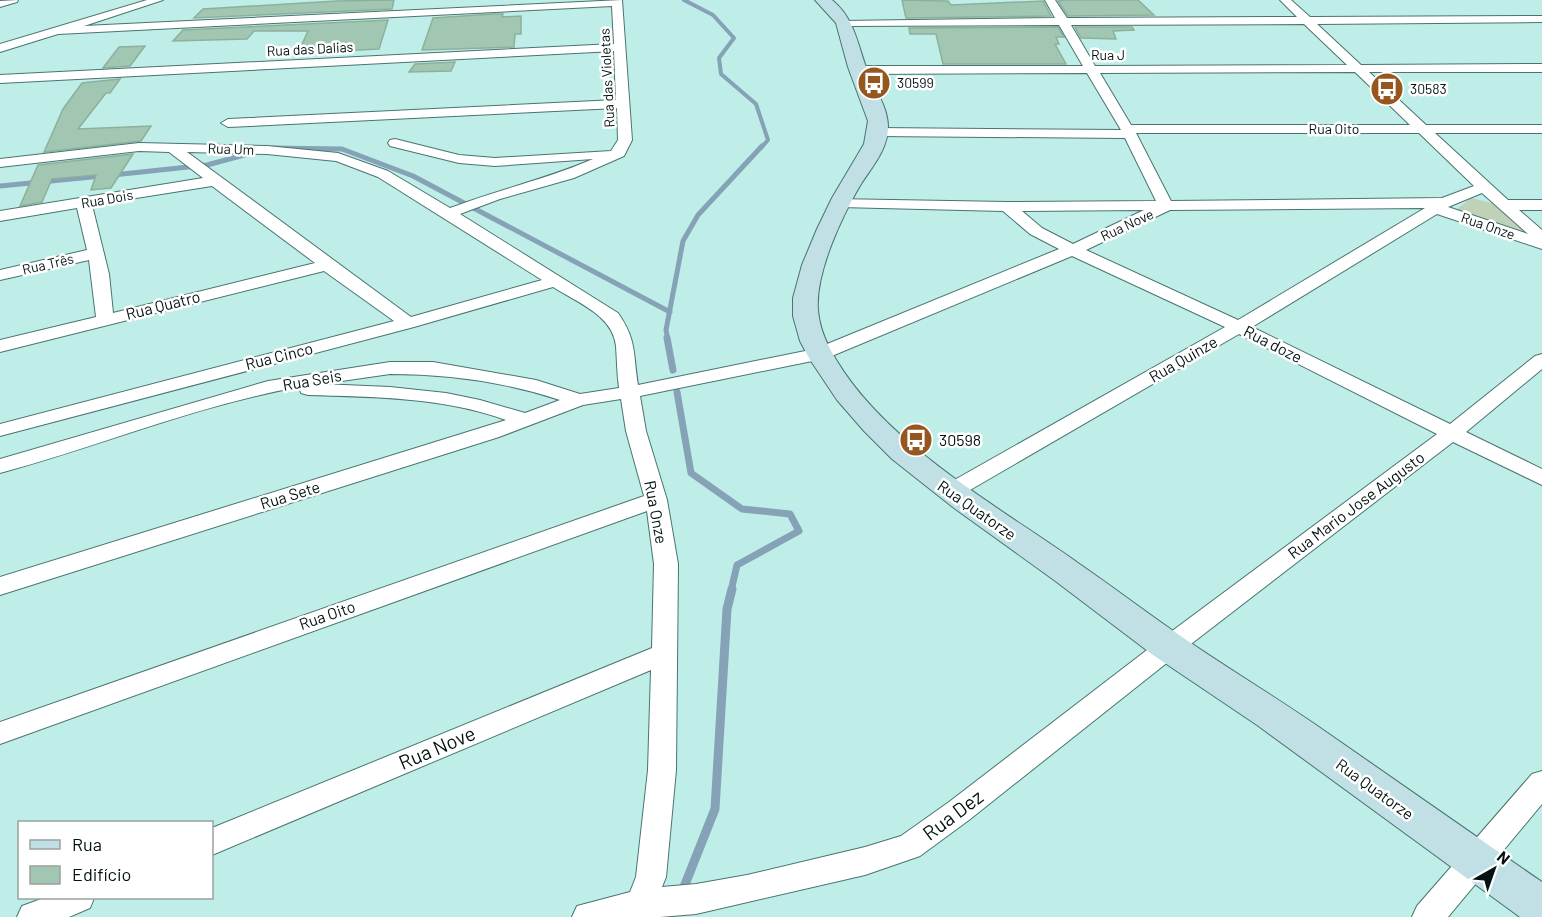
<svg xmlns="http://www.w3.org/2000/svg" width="1542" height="917" font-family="Barlow,sans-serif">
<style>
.green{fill:#bfd1b6}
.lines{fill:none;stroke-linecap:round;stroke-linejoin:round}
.stream-far3{stroke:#85a2b7;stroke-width:4}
.stream-far2{stroke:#85a2b7;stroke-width:5}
.stream-far1{stroke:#85a2b7;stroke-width:7}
.stream{stroke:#85a2b7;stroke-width:9}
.building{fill:#a1c6b2;stroke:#8cb09c;stroke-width:1.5}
.street-casing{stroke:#497470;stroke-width:2}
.secondary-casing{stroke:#497470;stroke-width:2}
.street{fill:#fff;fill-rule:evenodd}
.secondary{fill:#c0e0e5;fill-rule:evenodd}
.labels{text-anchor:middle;stroke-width:5;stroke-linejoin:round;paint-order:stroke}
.far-street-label{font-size:14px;fill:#031311;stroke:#fff}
.far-poi-label{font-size:14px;fill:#031311;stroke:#fff;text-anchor:start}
.street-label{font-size:16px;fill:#031311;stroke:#fff}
.poi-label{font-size:16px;fill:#031311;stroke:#fff;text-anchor:start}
.near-street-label{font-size:20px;fill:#031311;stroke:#fff}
</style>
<rect width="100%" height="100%" fill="#bfeee8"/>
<path class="green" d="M1471 198 1492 203 1531 237 1456 210Z"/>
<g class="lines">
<path class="stream-far3" d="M684 0 713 15 734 38 719 58 721 74 756 104 768 140 761 148"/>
<g class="stream-far2">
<path d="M272 148 342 149 413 176 670 312"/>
<path d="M113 175 207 165 259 151"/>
<path d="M0 186 102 176"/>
<path d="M668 340 666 330 683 241 698 215 762 146"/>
</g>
<g class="stream-far1">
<path d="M667 338 673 370"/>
<path d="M677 392 691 473 742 509 790 514 799 531 737 565 731 591"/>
</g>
<path class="stream" d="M682 892 715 809 727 609 732 589"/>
</g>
<g class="building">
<path d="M394 0 392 9 194 18 203 9 337 1Z"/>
<path d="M902 0 948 1 951 5 1043 1 1051 16 906 18Z"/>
<path d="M1065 0H1138L1154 15 1068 16 1058 1Z"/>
<path d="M493 14H503L502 17 521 16V34H515L514 47 422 50 433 18Z"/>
<path d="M388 20 379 49 298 53 308 31H254L247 39 173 41 183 30Z"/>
<path d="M1058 27 1064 37H1056L1059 44H1055L1066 64H943L936 34H910L909 28Z"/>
<path d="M1075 27H1132L1134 30 1113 31 1116 39 1081 38Z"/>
<path d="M145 46 130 66 103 68 119 47Z"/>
<path d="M455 62 451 71 409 72 415 64Z"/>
<path d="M120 79 110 93H106L78 129 151 126 141 141 44 152 63 109 82 83Z"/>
<path d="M133 154 111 188 91 190 96 175 52 179 42 202 20 206 38 165Z"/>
</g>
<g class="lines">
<defs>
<g id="street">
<path d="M18 0 17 2 0 7V1Z"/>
<path d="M147 0H163L84 26 622 0 632 140 624 156 574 178 500 199 460 214 618 313C637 340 633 354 638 385L815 349 1059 249 1030 234 1003 211 840 207 832 202 835 199 1007 202 1156 201 1125 138 877 136 870 132 877 128 1121 130 1087 73 857 74 851 70 857 66H1083L1059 25 846 26 842 25V21L1055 18 1045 0H1055L1067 18 1297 17 1280 0H1291L1310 17 1542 16V22L1317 24 1361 65 1542 64V72H1369L1426 125H1542V133H1435L1508 200H1542V210H1519L1542 230V249L1437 214 1252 327 1450 424 1535 356 1542 354V369L1466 432 1542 469V485L1453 442 1178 654 969 820 920 856 865 875 696 914 660 917H572L577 906 630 892 636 877 648 770 651 670 212 855V828L652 648 654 564 647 511 0 744V722L644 496 626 431 621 399 583 405 499 437 0 595V577L506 420C443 397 374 397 308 395L301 393 299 387C197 405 100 446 0 473V459L268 381 390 362H433L536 380 580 394 619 388C617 374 617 360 616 346 613 315 576 302 553 287L414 327 0 436V424L394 321 324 271 0 352V340L96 317 89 260 0 280V270L87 250 77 208 0 221V211L203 178 169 152 139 151 0 167V159L139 143 267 146 338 153 388 171 450 208C497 190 547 179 593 159L495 166 459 163 390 146 388 143 390 140 395 139 459 155 495 158 611 151 618 140 617 108 228 127 221 123 228 119 616 100 614 51 0 83V75L614 44 612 6 58 34 0 52V44ZM1304 24 1347 65 1095 66 1071 25ZM1355 72 1410 125H1131L1100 73ZM1136 133H1419L1474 186 1442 198 1171 201ZM187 152 267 154 336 161 378 177 542 280 411 317ZM212 186 315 263 113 313 109 274 92 205ZM1482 193 1528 234 1448 207ZM1425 208 1238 320 1086 250 1170 210ZM1144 210 1073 244 1042 228 1022 211ZM1072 256 1225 327 942 487 939 492 942 497 950 499 958 497 1239 334 1437 434 1160 640 949 802 901 836 865 847 747 875 696 884 662 887 666 877 676 770 678 564 667 500 646 431 640 396 827 358ZM390 374C447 374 506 382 560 400L525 413 480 400 446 393 390 387 321 384Z"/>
<path d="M1542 771V804L1448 917H1412L1417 906 1532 774Z"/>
<path d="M44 898H94L90 908 69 917H17L22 906Z"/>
</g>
<path id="secondary" d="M815 0H832C854 18 857 42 866 67 873 87 888 106 888 127 888 149 872 167 861 184 842 216 815 273 818 310 819 323 823 335 829 347 876 439 995 504 1078 563 1113 587 1147 613 1182 637 1226 667 1272 695 1316 725 1391 777 1466 830 1542 882V917H1520L1257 725 1153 655 1054 580 954 508 892 459 864 431 837 400 809 358 800 341 793 316V298L802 265 817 229 832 198 864 144 868 121 848 67 836 23Z"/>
</defs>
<use href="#street" class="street-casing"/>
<use href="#secondary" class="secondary-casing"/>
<use href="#street" class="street"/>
<use href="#secondary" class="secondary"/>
</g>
<defs>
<symbol id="bus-disc" viewBox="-11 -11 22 22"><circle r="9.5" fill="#96561f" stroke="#fff"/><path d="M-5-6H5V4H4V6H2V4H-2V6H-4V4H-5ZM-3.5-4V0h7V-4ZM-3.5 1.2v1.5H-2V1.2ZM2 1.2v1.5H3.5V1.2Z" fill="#fff"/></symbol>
</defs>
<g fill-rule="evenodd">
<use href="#bus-disc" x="855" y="64" width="38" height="38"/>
<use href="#bus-disc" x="1368" y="70" width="38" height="38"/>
<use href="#bus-disc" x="897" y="421" width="38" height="38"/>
</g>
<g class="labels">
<g class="far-street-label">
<text transform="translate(310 49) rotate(-3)" y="5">Rua das Dalias</text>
<text x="1108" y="60">Rua J</text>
<text transform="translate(607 78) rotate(-93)" y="5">Rua das Violetas</text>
<text x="1334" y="134">Rua Oito</text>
<text transform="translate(231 149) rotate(2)" y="5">Rua Um</text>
<text transform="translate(107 199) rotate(-10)" y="5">Rua Dois</text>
<text transform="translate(1127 225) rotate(-25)" y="5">Rua Nove</text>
<text transform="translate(1488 226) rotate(19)" y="5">Rua Onze</text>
<text transform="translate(48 264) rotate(-13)" y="5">Rua Três</text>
</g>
<g class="far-poi-label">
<text x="897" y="88">30599</text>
<text x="1410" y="94">30583</text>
</g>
<g class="street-label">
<text transform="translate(163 305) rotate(-14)" y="6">Rua Quatro</text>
<text transform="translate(1273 344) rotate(27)" y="6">Rua doze</text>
<text transform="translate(279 356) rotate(-14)" y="6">Rua Cinco</text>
<text transform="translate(1183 359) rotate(-30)" y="6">Rua Quinze</text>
<text transform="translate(312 380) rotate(-10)" y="6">Rua Seis</text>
<text transform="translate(290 495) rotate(-17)" y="6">Rua Sete</text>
<text transform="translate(1356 505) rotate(-37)" y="6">Rua Mario Jose Augusto</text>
<text transform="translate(977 510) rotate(35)" y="6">Rua Quatorze</text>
<text transform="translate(656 512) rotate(79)" y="6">Rua Onze</text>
<text transform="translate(327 615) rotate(-19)" y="6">Rua Oito</text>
<text transform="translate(1375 789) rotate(36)" y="6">Rua Quatorze</text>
</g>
<g class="poi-label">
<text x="939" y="446">30598</text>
</g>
<g class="near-street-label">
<text transform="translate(437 748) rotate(-23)" y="7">Rua Nove</text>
<text transform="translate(953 815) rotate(-37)" y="7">Rua Dez</text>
</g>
</g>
<rect x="18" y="821" width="195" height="78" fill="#ffffff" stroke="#9aa1a0" stroke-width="1.5"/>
<rect x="30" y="840" width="30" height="9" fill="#c0e0e5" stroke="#9aa1a0" stroke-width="1.5"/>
<text x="72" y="851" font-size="18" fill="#031311">Rua</text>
<rect x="30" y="866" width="30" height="18" fill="#a1c6b2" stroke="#9aa1a0" stroke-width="1.5"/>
<text x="72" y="881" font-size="18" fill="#031311">Edifício</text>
<g transform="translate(1494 869) rotate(40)" stroke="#ffffff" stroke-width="4.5" paint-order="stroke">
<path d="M0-4.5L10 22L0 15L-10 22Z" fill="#031311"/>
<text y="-9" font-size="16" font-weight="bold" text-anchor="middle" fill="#031311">N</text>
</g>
</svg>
